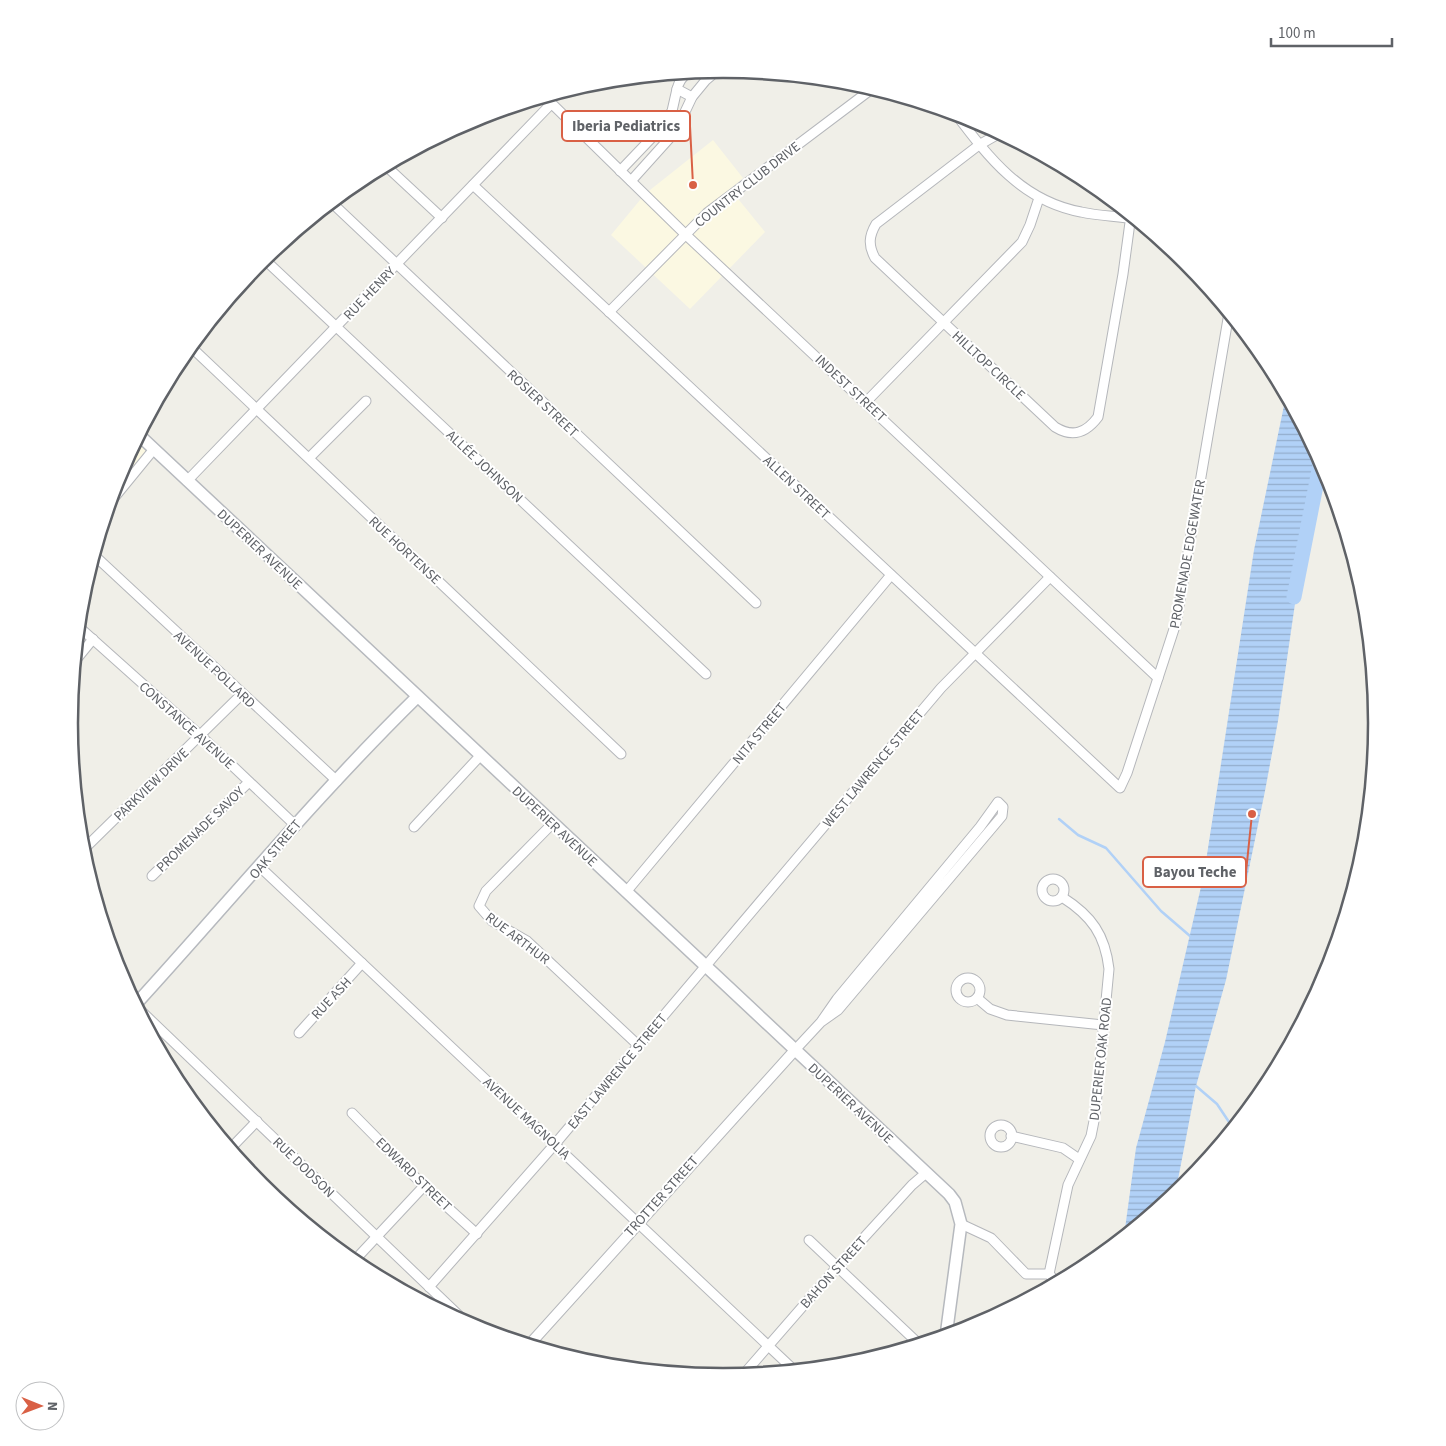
<svg xmlns="http://www.w3.org/2000/svg" width="1446" height="1446" font-family="'Source Sans 3',sans-serif">
<style>
.commercial{fill:#fbf8e2}
.water{fill:url(#water-rules)}
.lines{fill:none;stroke-linecap:round;stroke-linejoin:round}
.stream{stroke:#b1d1f7;stroke-width:2.5}
.river{stroke:#b1d1f7;stroke-width:15}
.minor-casing{stroke:#b5b7bb;stroke-width:11}
.tertiary-casing{stroke:#b5b7bb;stroke-width:12}
.secondary-casing{stroke:#b6b9be;stroke-width:14}
.minor{stroke:#fff;stroke-width:9}
.tertiary{stroke:#fff;stroke-width:10}
.secondary{stroke:#fff;stroke-width:11}
.labels{text-anchor:middle;stroke-width:4;stroke-linejoin:round;paint-order:stroke}
.street-label{font-size:14px;fill:#5f6267;stroke:#fff}
.rim{fill:none;stroke:#5f6267;stroke-width:2.5}
.leader{fill:none;stroke:#d96045;stroke-width:2}
.callout-dot{fill:#d96045;stroke:#fff;stroke-width:2}
.callout{fill:#fff;stroke:#d96045;stroke-width:2}
.callout-label{font-size:15px;text-anchor:middle;font-weight:bold;fill:#5f6267}
</style>
<defs>
<pattern id="water-rules" width="6" height="5" patternUnits="userSpaceOnUse" patternTransform="scale(1.25)"><rect width="6" height="5" fill="#b1d1f7"/><path d="M0 2.5h6" fill="none" stroke="#93adcc"/></pattern>
</defs>
<rect width="100%" height="100%" fill="#f0efe8"/>
<g class="commercial">
<path d="M713 140 743 178 730 189 765 232 690 309 611 235 645 194Z"/>
<path d="M135 442 147 452 112 495 119 472Z"/>
</g>
<path class="water" d="M1286 396 1317 452 1278 721 1265 791 1226 980 1196 1086 1175 1195 1124 1236 1136 1148 1165 1042 1204 874 1254 550Z"/>
<g class="lines">
<g class="stream">
<path d="M1059 819 1078 835 1106 848 1161 911 1190 936"/>
<path d="M1196 1086 1217 1104 1233 1128"/>
</g>
<path class="river" d="M1294 597 1321 460"/>
<defs>
<g id="minor">
<path d="M545 97 685 234 1158 678"/>
<path d="M692 97 677 89C682 70 693 72 711 70"/>
<path d="M955 113C989 158 1022 201 1081 212 1099 216 1117 216 1135 219"/>
<path d="M1000 133 979 145 876 224C869 236 868 245 875 258L1055 427C1073 438 1086 433 1098 417L1123 274 1131 215"/>
<path d="M385 165 442 218"/>
<path d="M620 171 662 127 672 111 677 89"/>
<path d="M631 181 676 131 692 97 706 80 719 69"/>
<path d="M473 185 1120 788 1127 773 1176 623 1229 313"/>
<path d="M331 202 756 603"/>
<path d="M263 258 706 674"/>
<path d="M609 312 707 213 873 88"/>
<path d="M190 346 621 754"/>
<path d="M866 402 1022 242 1030 225 1039 198"/>
<path d="M309 458 366 401"/>
<path d="M187 481 551 104"/>
<path d="M109 504 154 449"/>
<path d="M94 555 337 781"/>
<path d="M78 626 201 736 295 825"/>
<path d="M75 661 93 639"/>
<path d="M552 824 486 891 479 906 492 921 527 941 638 1045"/>
<path d="M414 827 480 756"/>
<path d="M82 851 242 694"/>
<path d="M260 867 794 1370"/>
<path d="M152 876 249 782"/>
<circle cx="1053" cy="890" r="11"/>
<path d="M626 892 891 575"/>
<circle cx="968" cy="990" r="12"/>
<path d="M977 998 990 1009 1007 1015 1103 1025"/>
<path d="M137 1007 471 1327"/>
<path d="M299 1033 362 963"/>
<path d="M795 1050 821 1022 837 999 980 827 998 802 1003 807 1002 816 838 1010 821 1022"/>
<path d="M352 1113 424 1186 477 1234"/>
<circle cx="1001" cy="1136" r="11"/>
<path d="M1011 1136 1063 1148 1079 1159"/>
<path d="M230 1149 257 1121"/>
<path d="M961 1224 991 1238 1026 1274H1049"/>
<path d="M809 1240 919 1344"/>
<path d="M353 1262 424 1186"/>
<path d="M1049 1274 1068 1185 1091 1136 1095 1116 1109 969C1105 935 1092 916 1062 897"/>
<path d="M1049 1274 1057 1283"/>
<path d="M429 1287 555 1144 941 688 1050 577"/>
<path d="M743 1375 837 1267 912 1185 926 1173"/>
</g>
<path id="tertiary" d="M529 1345 795 1050"/>
<g id="secondary">
<path d="M139 435 949 1194 955 1202 961 1224 946 1336"/>
<path d="M135 1005C229 902 318 794 417 697"/>
</g>
</defs>
<use href="#minor" class="minor-casing"/>
<use href="#tertiary" class="tertiary-casing"/>
<use href="#secondary" class="secondary-casing"/>
<use href="#minor" class="minor"/>
<use href="#tertiary" class="tertiary"/>
<use href="#secondary" class="secondary"/>
</g>
<g class="labels">
<g class="street-label">
<text transform="translate(747 184) rotate(-38)" y="5">COUNTRY CLUB DRIVE</text>
<text transform="translate(369 293) rotate(-46)" y="5">RUE HENRY</text>
<text transform="translate(989 365) rotate(43)" y="5">HILLTOP CIRCLE</text>
<text transform="translate(851 388) rotate(43)" y="5">INDEST STREET</text>
<text transform="translate(543 403) rotate(43)" y="5">ROSIER STREET</text>
<text transform="translate(485 466) rotate(43)" y="5">ALLÉE JOHNSON</text>
<text transform="translate(797 487) rotate(43)" y="5">ALLEN STREET</text>
<text transform="translate(260 549) rotate(43)" y="5">DUPERIER AVENUE</text>
<text transform="translate(405 550) rotate(43)" y="5">RUE HORTENSE</text>
<text transform="translate(1187 554) rotate(-80)" y="5">PROMENADE EDGEWATER</text>
<text transform="translate(215 669) rotate(43)" y="5">AVENUE POLLARD</text>
<text transform="translate(187 725) rotate(42)" y="5">CONSTANCE AVENUE</text>
<text transform="translate(759 733) rotate(-50)" y="5">NITA STREET</text>
<text transform="translate(873 768) rotate(-50)" y="5">WEST LAWRENCE STREET</text>
<text transform="translate(151 784) rotate(-44)" y="5">PARKVIEW DRIVE</text>
<text transform="translate(555 826) rotate(43)" y="5">DUPERIER AVENUE</text>
<text transform="translate(200 829) rotate(-44)" y="5">PROMENADE SAVOY</text>
<text transform="translate(275 849) rotate(-50)" y="5">OAK STREET</text>
<text transform="translate(518 938) rotate(37)" y="5">RUE ARTHUR</text>
<text transform="translate(331 998) rotate(-47)" y="5">RUE ASH</text>
<text transform="translate(1100 1059) rotate(-84)" y="5">DUPERIER OAK ROAD</text>
<text transform="translate(617 1071) rotate(-50)" y="5">EAST LAWRENCE STREET</text>
<text transform="translate(851 1103) rotate(43)" y="5">DUPERIER AVENUE</text>
<text transform="translate(527 1118) rotate(43)" y="5">AVENUE MAGNOLIA</text>
<text transform="translate(304 1167) rotate(44)" y="5">RUE DODSON</text>
<text transform="translate(414 1174) rotate(44)" y="5">EDWARD STREET</text>
<text transform="translate(661 1196) rotate(-48)" y="5">TROTTER STREET</text>
<text transform="translate(833 1272) rotate(-48)" y="5">BAHON STREET</text>
</g>
</g>
<path d="M0 0H1446V1446H0ZM78 723a645 645 0 1 1 1290 0a645 645 0 1 1-1290 0Z" fill="#fff" fill-rule="evenodd"/>
<path class="rim" d="M78 723a645 645 0 1 1 1290 0a645 645 0 1 1-1290 0Z"/>
<path class="leader" d="M693 185L690 126M1252 814L1246 872"/>
<g class="callout-dot">
<circle cx="693" cy="185" r="5"/>
<circle cx="1252" cy="814" r="5"/>
</g>
<g class="callout">
<rect x="562" y="111" width="128" height="30" rx="5"/>
<rect x="1143" y="857" width="103" height="30" rx="5"/>
</g>
<g class="callout-label">
<text x="626" y="131">Iberia Pediatrics</text>
<text x="1195" y="877">Bayou Teche</text>
</g>
<g transform="translate(40 1406) rotate(91)"><circle r="24" fill="#ffffff" stroke="#bfc0c2"/>
<path d="M0-4L9 19L0 12L-9 19Z" fill="#d96045"/>
<text y="-8" font-size="14" font-weight="bold" text-anchor="middle" fill="#5f6267">N</text>
</g>
<path d="M1271 38v8h121v-8" fill="none" stroke="#5f6267" stroke-width="2.5"/>
<text x="1278" y="38" font-size="15" fill="#5f6267" stroke="#ffffff" stroke-width="4" paint-order="stroke">100 m</text>
</svg>
